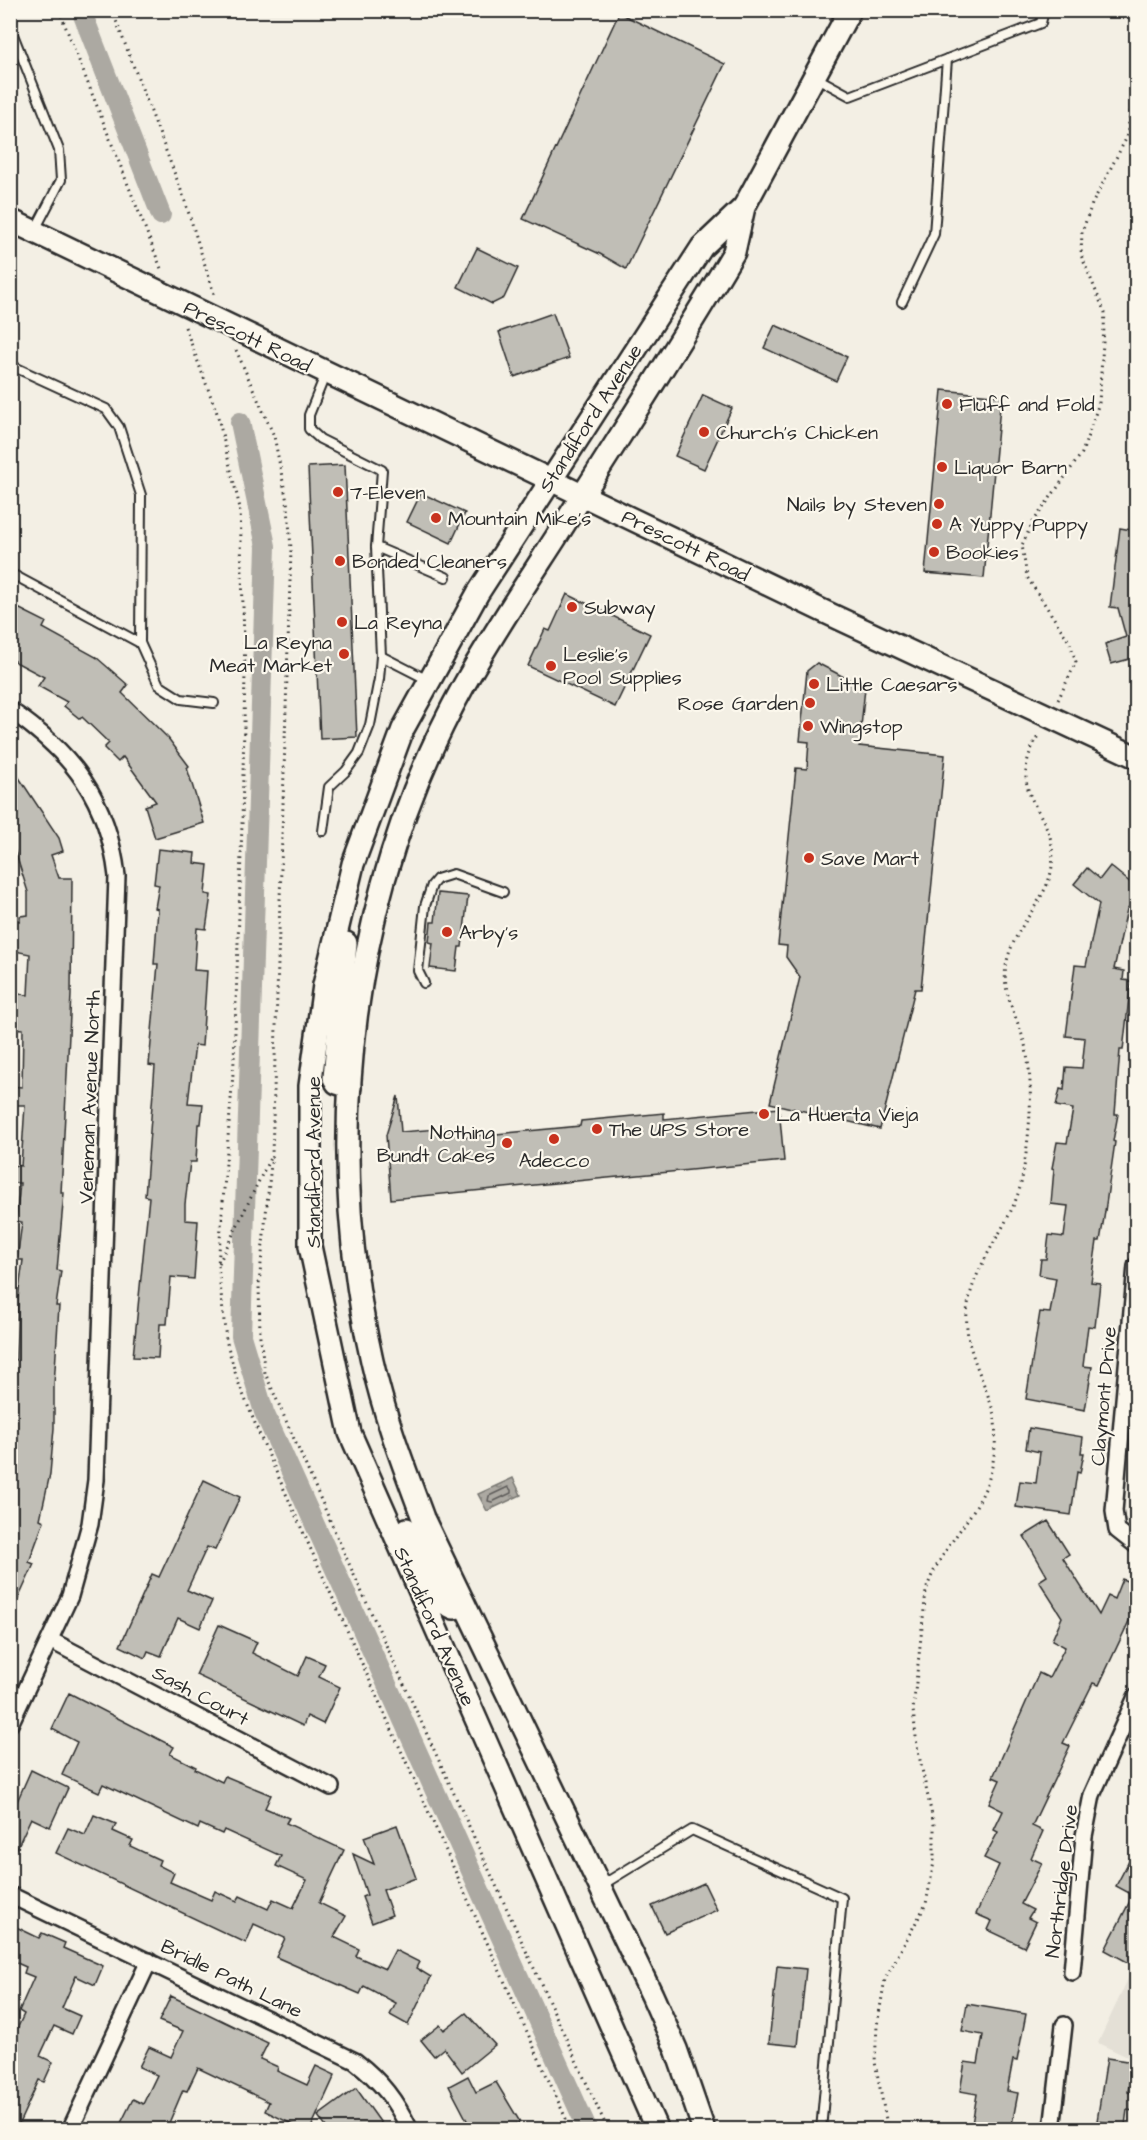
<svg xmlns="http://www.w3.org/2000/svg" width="1147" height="2140" font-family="'Architects Daughter',sans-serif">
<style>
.built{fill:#e4e0d6}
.water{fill:url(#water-ripples);stroke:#787772;stroke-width:1.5}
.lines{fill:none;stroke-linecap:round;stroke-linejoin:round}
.shore{stroke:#5f5d5b;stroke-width:1.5}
.canal{stroke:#aca9a2;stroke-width:20}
.building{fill:#c0beb6;stroke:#2b2b2b;stroke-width:1.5}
.lane-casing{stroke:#2b2b2b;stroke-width:12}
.street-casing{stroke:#2b2b2b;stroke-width:20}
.secondary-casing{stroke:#2b2b2b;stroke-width:26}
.path{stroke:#2b2b2b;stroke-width:3;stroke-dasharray:1.5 4.5;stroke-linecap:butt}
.lane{stroke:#fbf7ec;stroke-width:8}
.street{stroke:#fbf7ec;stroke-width:15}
.secondary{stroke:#fbf7ec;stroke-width:21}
.poi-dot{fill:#c8321e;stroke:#fbf7ec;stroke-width:2}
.labels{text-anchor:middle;stroke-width:4.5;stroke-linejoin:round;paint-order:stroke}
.street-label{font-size:20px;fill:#2b2b2b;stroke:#fbf7ec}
.poi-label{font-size:20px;fill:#2b2b2b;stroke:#fbf7ec;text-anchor:start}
</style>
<defs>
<pattern id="water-ripples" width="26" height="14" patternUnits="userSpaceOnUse" patternTransform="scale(1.5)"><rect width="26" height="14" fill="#aca9a2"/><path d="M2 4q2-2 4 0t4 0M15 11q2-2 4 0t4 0" fill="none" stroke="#8c8a84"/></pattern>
</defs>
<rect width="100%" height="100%" fill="#f3efe4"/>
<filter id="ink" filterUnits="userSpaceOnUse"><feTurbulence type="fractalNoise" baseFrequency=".0167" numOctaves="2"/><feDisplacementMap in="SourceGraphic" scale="12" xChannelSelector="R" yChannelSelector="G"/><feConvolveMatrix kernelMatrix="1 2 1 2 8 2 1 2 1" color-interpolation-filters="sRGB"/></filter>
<g filter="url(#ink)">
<path class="built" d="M1136 1962V2061L1098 2043Z"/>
<path class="water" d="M513 1478 521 1495 487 1511 478 1494Z"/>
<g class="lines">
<path class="shore" d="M508 1487 511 1490V1493L492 1502 488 1501 489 1496Z"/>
<g class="canal">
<path d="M81 10 161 215"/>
<path d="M240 422 266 546 241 1336 264 1412 588 2130"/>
</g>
</g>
<g class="building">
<path d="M619 13 725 64 626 269 600 254 523 219Z"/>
<path d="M477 248 518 268 504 298 492 304 458 287Z"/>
<path d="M553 313 569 358 514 377 499 332Z"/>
<path d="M775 325 847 357 836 381 764 348Z"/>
<path d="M942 390 1001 396 984 578 925 573Z"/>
<path d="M703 395 732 408 704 469 675 456Z"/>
<path d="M345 465 357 737 320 739 308 467Z"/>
<path d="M421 493 465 513 451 543 407 522Z"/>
<path d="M1120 528 1137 531V657L1111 664 1105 644 1126 637 1118 608 1110 607Z"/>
<path d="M567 594 650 634 615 707 528 666 545 629 550 631Z"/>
<path d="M14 606 46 622 43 628 96 657 128 685 122 693 168 738 189 766 187 768 204 823 155 838 145 806 156 802 123 757 118 762 104 748 109 743 82 717 80 719 64 706 67 702 38 686 44 677 10 659V614Z"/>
<path d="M817 663 865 688 859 746 945 755 921 989H915L880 1129 770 1103 800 977 786 957 787 946 778 945 796 768 807 769 809 742 800 741 807 671Z"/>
<path d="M10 764 59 838 63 851 51 855 59 878H72L71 995 61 1193H64L57 1270 61 1271 56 1306H59L54 1385V1428L50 1474 40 1519 44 1521 29 1562 34 1564 10 1617V1448L15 1378H10V1360H16L18 1298 23 1260H17L22 1222 16 1221 20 1183H10V1165L21 1166 25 1105H10V1086L22 1087 23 1029 10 1028V993L28 995 30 954 10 950V919L20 921V916L28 915V892L10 836Z"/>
<path d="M158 849 195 853 194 863 208 865 205 894 211 895 206 929 197 928 194 970 207 971 202 1046 195 1045 188 1103 203 1104 201 1124H198L196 1162H190L185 1204V1220L198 1221 194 1279 171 1277 167 1324H160L158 1358 133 1357 149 1197 145 1196 155 1066 149 1065 158 964H154L158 909 155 908 159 885 154 884Z"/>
<path d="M1110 866 1137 888V897L1127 909 1114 969 1124 971 1123 980 1131 981 1123 1050H1120L1115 1114H1118L1113 1141 1115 1142 1104 1218 1100 1241H1097L1091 1282 1100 1283 1095 1327 1088 1326 1083 1366 1092 1367 1085 1410 1026 1399 1040 1312 1050 1313 1056 1278 1039 1275 1041 1259H1046L1049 1235 1064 1237 1068 1206 1051 1204 1054 1169 1052 1168 1057 1142 1067 1143 1073 1109 1056 1106 1060 1089 1064 1090 1066 1067 1082 1068 1085 1038 1066 1036 1075 965 1086 966 1099 904 1074 884 1087 868 1100 879Z"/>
<path d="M438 893 468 896 462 947H459L456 971 430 968 433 943 429 942 431 922H435Z"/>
<path d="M398 1096 401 1132 463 1127 464 1137 580 1126 581 1121 664 1113V1119L779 1108 784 1161 391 1199 386 1135Z"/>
<path d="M1029 1428 1083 1437 1081 1453H1084L1080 1473 1077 1472 1071 1515 1016 1507 1020 1481 1036 1483 1040 1452 1026 1449Z"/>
<path d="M204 1480 240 1497 215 1550 207 1547 187 1590 212 1601 200 1628 178 1618 161 1656 148 1651 145 1658 120 1646 152 1574 159 1577Z"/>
<path d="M1048 1521 1069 1554 1063 1558 1099 1615 1108 1596 1114 1599 1122 1579 1137 1585V1604L1099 1685 1093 1683 1063 1743 1070 1746 1032 1826 1043 1831 1031 1858 1042 1863 1021 1904 1033 1910 1028 1918 1036 1922 1024 1947 988 1930 992 1921 976 1914 999 1865 984 1858 998 1832 994 1830 1003 1811 989 1804 1000 1780 993 1777 1039 1673 1049 1678 1065 1647 1052 1640 1062 1617 1039 1581 1047 1576 1024 1536Z"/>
<path d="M219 1625 257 1642 252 1653 298 1676 307 1656 325 1664 319 1677 340 1687 323 1724 307 1716 303 1726 196 1675Z"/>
<path d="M69 1693 174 1747 170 1754 196 1767 195 1769 222 1782 225 1776 271 1795 265 1808 289 1818 286 1823 344 1850 319 1903 346 1916 334 1937 359 1949 356 1956 385 1969 395 1950 419 1962 416 1968 431 1977 408 2025 390 2015 396 2003 364 1986 360 1994 276 1957 285 1938 254 1924 246 1943 56 1853 68 1828 85 1835 94 1815 116 1824 113 1831 133 1840 130 1846 160 1860 158 1865 174 1873 170 1882 211 1900 215 1891 237 1901 240 1896 268 1909 273 1899 293 1908 307 1880 276 1866 281 1856 224 1830 222 1834 200 1824 198 1829 103 1784 99 1792 62 1775 77 1742 52 1729Z"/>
<path d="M31 1770 68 1788 50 1827 31 1818 10 1863V1803L15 1806Z"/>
<path d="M397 1825 416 1878 383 1890 392 1915 372 1923 362 1897 367 1895 353 1854 374 1864 364 1837Z"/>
<path d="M1137 1846V1953L1131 1964 1105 1950 1133 1895 1116 1886Z"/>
<path d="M704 1883 717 1910 665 1933 652 1906Z"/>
<path d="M10 1924 39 1938 42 1933 65 1943 63 1948 103 1966 95 1985 76 1976 62 2008 80 2016 72 2034 54 2026 40 2056 53 2062 44 2082 39 2080 16 2130H10V2044L24 2014 19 2011 34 1977 24 1973 26 1967 10 1960Z"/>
<path d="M777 1966 806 1969 798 2046 769 2043Z"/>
<path d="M171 1996 268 2043 260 2059 278 2067 277 2071 307 2085 316 2066 335 2075 310 2130H304L265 2111 269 2102 198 2068 187 2091 183 2090 166 2130H123L125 2125 121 2123 133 2099 143 2104 157 2075 139 2067 149 2047 171 2057 183 2031 159 2021Z"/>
<path d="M967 2004 1026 2014 1017 2061 1013 2060 1007 2091 1018 2093 1011 2130H971L977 2094 960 2091 965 2062 978 2064 983 2035 962 2031Z"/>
<path d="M466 2013 495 2045 462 2072 444 2048 434 2056 421 2040 440 2025 444 2030Z"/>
<path d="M1107 2058 1133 2062 1128 2092 1137 2095 1134 2111 1127 2110 1125 2125 1097 2121Z"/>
<path d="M468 2076 476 2092 496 2082 520 2122 506 2130H472L449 2086Z"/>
<path d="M356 2088 386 2130H328L318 2116Z"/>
</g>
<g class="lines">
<defs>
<g id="lane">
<path d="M10 27 59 150 61 180 35 230"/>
<path d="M947 59 1041 23 1044 10"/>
<path d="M815 77 850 96 947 59 934 234 902 302"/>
<path d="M10 365 106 409 119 427 141 495 140 643 159 685 181 699 214 703"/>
<path d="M376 547 446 577"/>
<path d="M10 573 140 643"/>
<path d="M381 656 428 680"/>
<path d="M323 831 329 787 346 771 359 753 370 725 379 679 381 656 376 547 382 470 320 439 309 429V415L326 373"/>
<path d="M424 983 418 971 425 906 432 885 437 879 453 874 503 892"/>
<path d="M602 1885 692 1830 842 1898 821 2130"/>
</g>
<g id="street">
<path d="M10 710C73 753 108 800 117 876L96 1480 90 1524 70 1596 10 1724"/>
<path d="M1136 1266 1114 1511 1117 1530 1136 1545"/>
<path d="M50 1640 331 1787"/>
<path d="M10 1895 355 2061C381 2081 396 2101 410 2130"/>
<path d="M1072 1972 1084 1836 1092 1795 1136 1697"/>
<path d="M70 2130 149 1961"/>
<path d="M1052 2130 1064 2025"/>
</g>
<g id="secondary">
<path d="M10 220 823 611 1136 757"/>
<path d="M346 943 334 1078 337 1083 350 1087"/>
<path d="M407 1529 434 1587 444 1603 454 1608 464 1606"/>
<path d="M657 2130 350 1433 310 1246V1086L324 985 353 864 403 729 478 593 702 247 744 207"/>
<path d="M704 2130 676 2049 652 1995 423 1518C404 1467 384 1415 372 1361 321 1135 351 889 464 685 492 635 524 587 555 539 615 443 677 349 734 252L744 207 850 10"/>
</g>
</defs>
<use href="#lane" class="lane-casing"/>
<use href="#street" class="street-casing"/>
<use href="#secondary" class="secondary-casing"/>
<g class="path">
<path d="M59 10 162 271"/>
<path d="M112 10 184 198 215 297"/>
<path d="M185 327 217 413 240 508 245 672 242 824 234 1061 218 1265 226 1340 237 1379 261 1438 571 2130"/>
<path d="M236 350 274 436 288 507 291 549 272 1154 259 1284 260 1336 265 1373 354 1575 608 2130"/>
<path d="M1058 700 1076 662 1070 643 1027 577 1022 545 1033 522 1082 453 1099 403 1105 313 1081 255 1082 232 1092 204 1127 137 1136 69"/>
<path d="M219 1263 271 1156"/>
<path d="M888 2130 875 2062 877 2026 885 1979 926 1904 934 1862V1825L917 1746 913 1710 926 1591C939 1547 977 1519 990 1475 995 1457 998 1429 993 1411 983 1375 961 1344 968 1305 975 1260 1013 1224 1022 1179 1029 1139 1034 1095 1027 1055 1023 1025 1001 998 1006 966 1012 929 1045 902 1051 872 1064 810 999 802 1039 734"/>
</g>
<use href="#lane" class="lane"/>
<use href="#street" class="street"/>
<use href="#secondary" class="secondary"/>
</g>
</g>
<g class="poi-dot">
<circle cx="947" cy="404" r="6"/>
<circle cx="704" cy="432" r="6"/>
<circle cx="942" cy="467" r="6"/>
<circle cx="338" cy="492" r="6"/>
<circle cx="939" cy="504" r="6"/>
<circle cx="436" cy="518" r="6"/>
<circle cx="937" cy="524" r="6"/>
<circle cx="934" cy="552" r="6"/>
<circle cx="340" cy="561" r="6"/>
<circle cx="572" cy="607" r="6"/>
<circle cx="342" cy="622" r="6"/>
<circle cx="344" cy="654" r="6"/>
<circle cx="551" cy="666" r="6"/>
<circle cx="814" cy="684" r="6"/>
<circle cx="810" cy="703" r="6"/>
<circle cx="808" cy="726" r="6"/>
<circle cx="809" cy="858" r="6"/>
<circle cx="447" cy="932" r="6"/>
<circle cx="764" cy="1114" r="6"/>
<circle cx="597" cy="1129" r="6"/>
<circle cx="554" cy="1139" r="6"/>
<circle cx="507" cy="1143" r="6"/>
</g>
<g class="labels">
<g class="street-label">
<text transform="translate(248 336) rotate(26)" y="7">Prescott Road</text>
<text transform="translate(590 418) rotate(-57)" y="7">Standiford Avenue</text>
<text transform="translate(686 545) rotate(26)" y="7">Prescott Road</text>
<text transform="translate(89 1097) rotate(-88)" y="7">Veneman Avenue North</text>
<text transform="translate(313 1162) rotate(-90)" y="7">Standiford Avenue</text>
<text transform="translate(1103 1396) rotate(-85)" y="7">Claymont Drive</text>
<text transform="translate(435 1626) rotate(66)" y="7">Standiford Avenue</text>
<text transform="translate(201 1695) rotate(28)" y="7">Sash Court</text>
<text transform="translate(1061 1881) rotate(-83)" y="7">Northridge Drive</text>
<text transform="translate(232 1978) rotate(26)" y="7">Bridle Path Lane</text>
</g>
<g class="poi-label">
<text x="959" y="411">Fluff and Fold</text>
<text x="716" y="439">Church's Chicken</text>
<text x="954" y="474">Liquor Barn</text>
<text x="350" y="499">7-Eleven</text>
<text x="927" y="511" text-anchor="end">Nails by Steven</text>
<text x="448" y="525">Mountain Mike's</text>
<text x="949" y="531">A Yuppy Puppy</text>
<text x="946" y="559">Bookies</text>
<text x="352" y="568">Bonded Cleaners</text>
<text x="584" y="614">Subway</text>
<text x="354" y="629">La Reyna</text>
<text x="332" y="649" text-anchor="end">La Reyna<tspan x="332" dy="23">Meat Market</tspan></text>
<text x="563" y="661">Leslie's<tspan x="563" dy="23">Pool Supplies</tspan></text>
<text x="826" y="691">Little Caesars</text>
<text x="798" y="710" text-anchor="end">Rose Garden</text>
<text x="820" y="733">Wingstop</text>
<text x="821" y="865">Save Mart</text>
<text x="459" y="939">Arby's</text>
<text x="776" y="1121">La Huerta Vieja</text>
<text x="609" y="1136">The UPS Store</text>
<text x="495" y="1139" text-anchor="end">Nothing<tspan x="495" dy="23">Bundt Cakes</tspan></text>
<text x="554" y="1167" text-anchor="middle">Adecco</text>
</g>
</g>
<rect width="1147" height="2140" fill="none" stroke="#fbf7ec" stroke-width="36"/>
<rect x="18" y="18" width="1111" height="2104" fill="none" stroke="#2b2b2b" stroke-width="2" filter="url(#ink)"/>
</svg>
